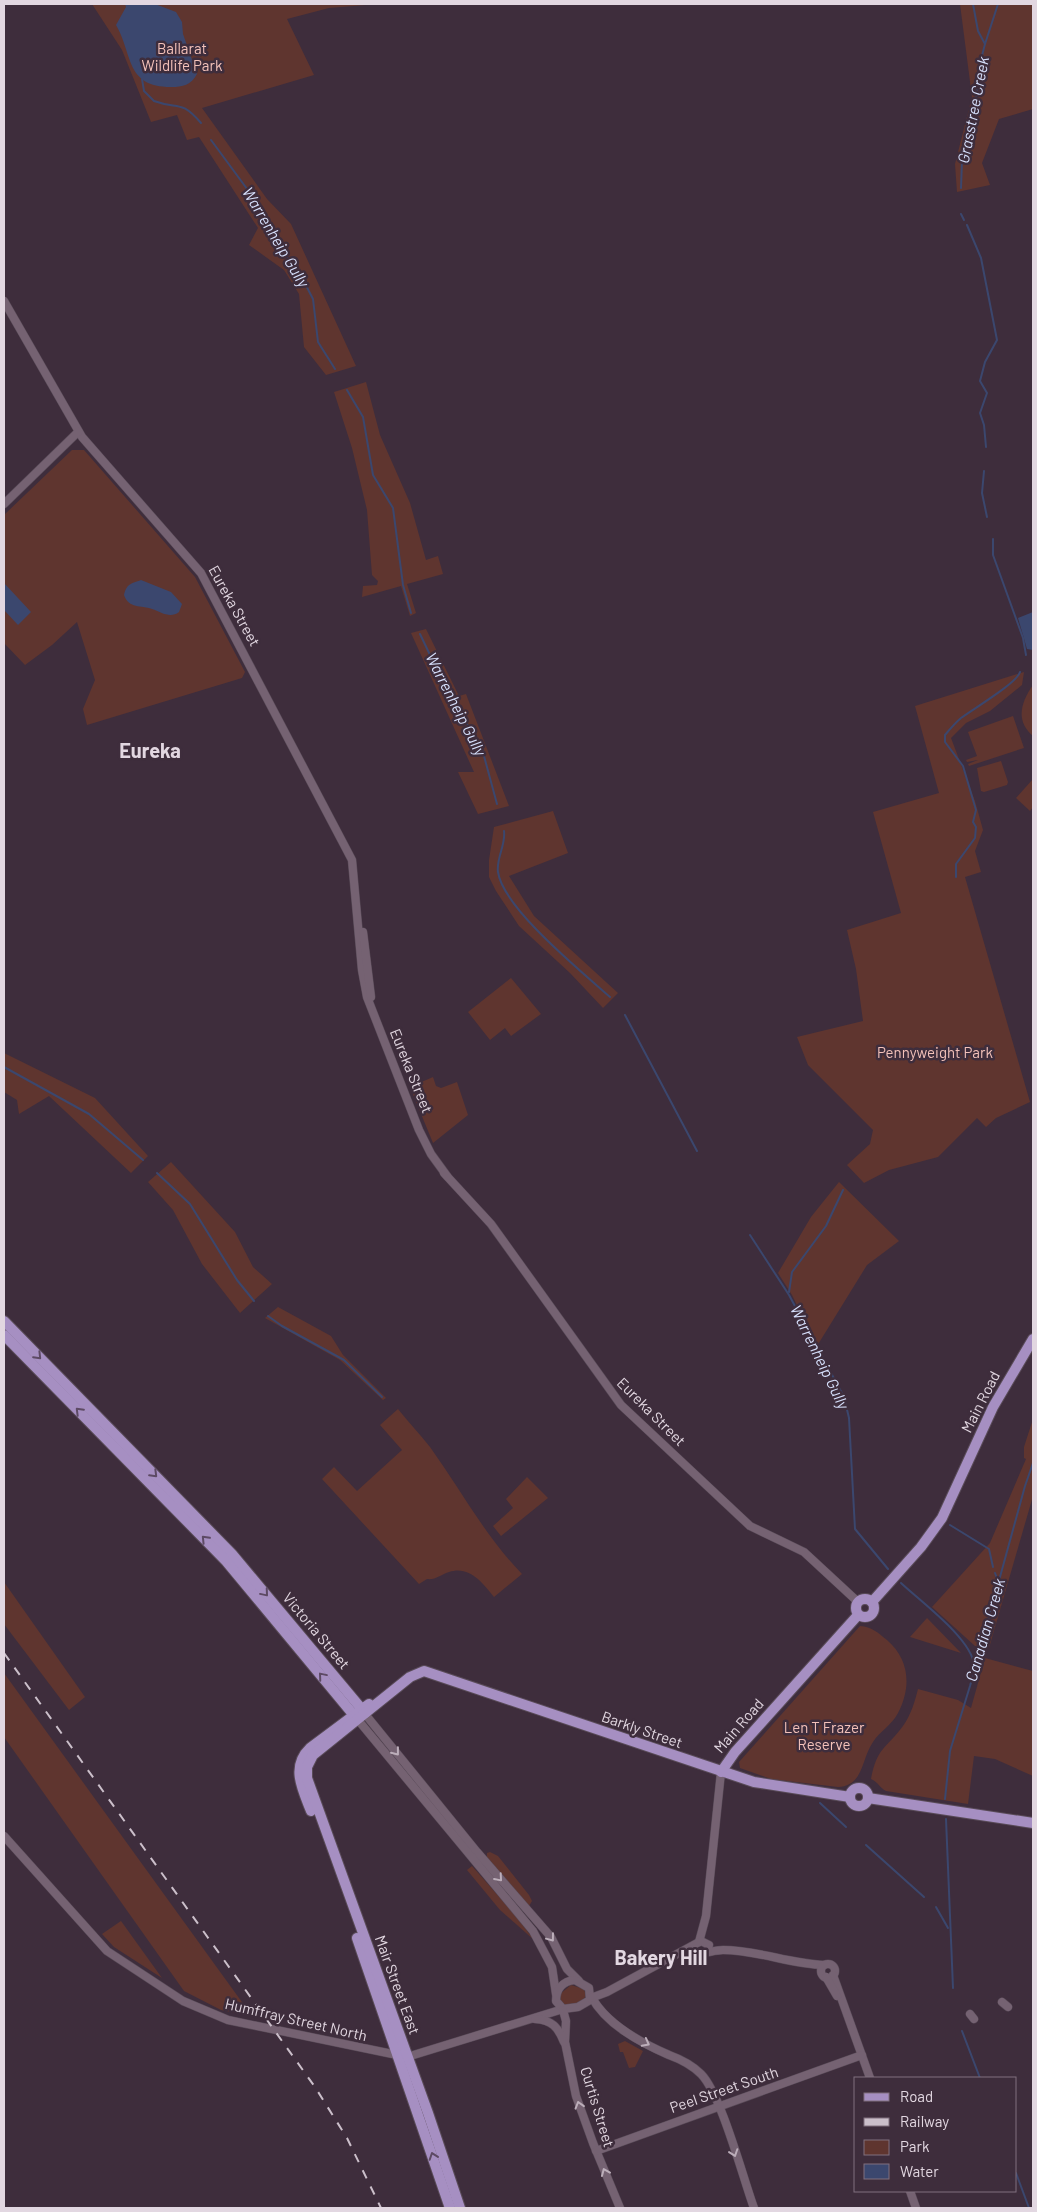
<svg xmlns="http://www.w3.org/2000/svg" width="1037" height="2212" font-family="Barlow,sans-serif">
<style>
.green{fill:#5f352f}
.water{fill:#3b476e}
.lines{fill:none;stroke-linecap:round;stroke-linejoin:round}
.stream{stroke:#3b476e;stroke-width:2}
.minor-casing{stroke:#594b58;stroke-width:9}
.major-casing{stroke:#594b58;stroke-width:12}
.minor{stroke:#756272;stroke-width:8}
.major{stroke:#a68fc2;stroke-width:10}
.rail{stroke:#cbbfca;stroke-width:2;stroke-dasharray:9 9;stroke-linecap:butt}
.oneway{stroke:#5d4a64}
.oneway2{stroke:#bcaeba}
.labels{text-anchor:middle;stroke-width:5;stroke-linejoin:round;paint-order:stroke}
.park-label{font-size:15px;fill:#f4c2ba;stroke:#3e2d3c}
.street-label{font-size:15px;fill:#e2d7e1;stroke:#3e2d3c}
.water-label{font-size:16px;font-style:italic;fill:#d6dffb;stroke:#3e2d3c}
.district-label{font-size:20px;font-weight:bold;fill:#e2d7e1;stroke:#3e2d3c}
</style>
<rect width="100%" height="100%" fill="#3e2d3c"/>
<g class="green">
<path d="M92 4H378L329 8 287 19 314 75 202 108 267 199 291 224 356 366 326 375 304 347 299 294 284 270 249 245 258 228 199 137 187 140 177 115 151 122 122 50Z"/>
<path d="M960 4H1033V109L999 119 982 163 990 185 957 192 955 164 972 97Z"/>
<path d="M366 382 380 435 410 503 426 560 438 556 443 574 407 584 416 613 410 616 401 586 362 597 363 586 377 585 378 581 372 575 367 510 352 448 334 392Z"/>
<path d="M72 450H84L195 577 245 672 242 678 87 725 83 709 95 680 77 622 52 645 25 665 4 643V515Z"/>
<path d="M426 629 459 696 466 694 509 806 478 814 458 772H474L411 633Z"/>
<path d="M1024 672 1022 685 990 711 966 723 951 738 975 801 983 830 975 851 981 872 965 877 1030 1102 996 1118 986 1127 977 1118 938 1157 889 1170 864 1183 847 1165 870 1144 873 1130 808 1065 797 1037 863 1021 856 969 847 930 901 913 873 812 939 793 915 706Z"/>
<path d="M1033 685V736C1015 721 1021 702 1033 685Z"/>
<path d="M1013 716 1024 748 969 766 968 764 978 760 967 762 966 760 977 756 968 732Z"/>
<path d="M1001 761 1008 782 1007 785 984 792 981 791 977 768Z"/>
<path d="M1033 779V807L1030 811 1016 798Z"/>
<path d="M553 811 568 853 509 876 534 916 618 993 603 1008 570 973 519 926 496 891 489 877V860L494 827Z"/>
<path d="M511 978 541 1014 511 1036 505 1028 490 1040 468 1012Z"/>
<path d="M4 1053 95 1098 148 1156 131 1173 49 1096 19 1114 17 1100 4 1092Z"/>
<path d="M433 1077 436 1086 441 1088 457 1082 468 1115 433 1143 410 1087Z"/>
<path d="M171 1162 235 1232 253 1267 272 1284 240 1313 202 1264 173 1210 148 1182Z"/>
<path d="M839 1182 899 1241 867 1265 817 1346 792 1295 778 1273 811 1217Z"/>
<path d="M278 1307 331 1336 343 1355 386 1398 383 1400 340 1360 265 1318Z"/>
<path d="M398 1409C408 1422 420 1434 430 1447 461 1490 485 1536 522 1574L494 1597C483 1583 469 1565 449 1572 440 1575 436 1580 427 1579L419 1584 322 1479 334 1467 357 1491 402 1450 380 1425Z"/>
<path d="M1033 1419V1496L989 1648 975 1646 932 1607 990 1543 1026 1459 1024 1458V1447Z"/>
<path d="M527 1477 548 1498 501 1536 493 1526 513 1508 506 1499Z"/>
<path d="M4 1582 85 1697 69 1710 4 1624Z"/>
<path d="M927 1618 961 1653 910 1637Z"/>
<path d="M860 1626C872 1627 877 1632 887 1640 909 1659 912 1686 898 1713 892 1725 880 1731 873 1742 861 1759 864 1786 838 1787L771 1779 740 1768 739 1762Z"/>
<path d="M985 1658 1033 1671V1776L995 1759 974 1756 968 1804 886 1791C880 1788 878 1782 871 1779 877 1747 886 1749 903 1726 911 1715 915 1701 918 1689L958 1700 971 1708Z"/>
<path d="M4 1673 252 2016 221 2010 184 1991 4 1737Z"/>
<path d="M490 1852 498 1856 529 1895 532 1901 529 1906 487 1858V1853Z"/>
<path d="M472 1866 517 1917 534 1940 500 1910 467 1870Z"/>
<path d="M121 1921 162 1978 114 1947 102 1934Z"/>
<path d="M571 1985 584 1989 586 1996 580 2003 565 2005 560 2001V1994Z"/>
<path d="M625 2041 643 2051 635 2067 629 2068 623 2052H620L618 2044Z"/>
</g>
<g class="water">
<path d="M125 4H155L176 12 182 22 183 34 197 74C191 85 183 87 171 87 125 87 133 54 116 25L126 7Z"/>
<path d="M141 580 171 592 182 604 179 612C170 619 161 612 152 609 141 605 129 609 124 595 127 583 131 584 141 580Z"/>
<path d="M4 583 31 612 18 625 4 610Z"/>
<path d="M1033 612V650L1027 649 1018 618Z"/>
</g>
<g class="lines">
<g class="stream">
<path d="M985 44 998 4"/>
<path d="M142 79 144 91 154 101C179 110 180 99 201 123"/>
<path d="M211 140 253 197 289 261 300 274 313 299 318 342 335 369"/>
<path d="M961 188 962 160 969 142 971 118 976 102 979 67 985 44 978 31 973 4"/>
<path d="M961 214 964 220"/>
<path d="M967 225 981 258 997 340 985 362 980 381 987 393 980 413 984 425 986 447"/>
<path d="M347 390 363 417 373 475 393 508 403 585 411 613"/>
<path d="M984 471 982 493 987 517"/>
<path d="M993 539V555L1023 638 1026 655"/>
<path d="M420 634 454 705 481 745 497 804"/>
<path d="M504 831C506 845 496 858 498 872 503 908 582 972 610 997"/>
<path d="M956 877V864L975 838 976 827 973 822 976 810 963 766 945 742V735C950 729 955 723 961 718 973 709 1017 683 1020 672"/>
<path d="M625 1015 697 1151"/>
<path d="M4 1067 89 1114 143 1160"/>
<path d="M157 1173 190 1204 237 1280 254 1301"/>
<path d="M750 1235 789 1295 844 1397 849 1418 855 1529 888 1569"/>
<path d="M789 1292 792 1272 826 1226 843 1190"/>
<path d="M268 1316 282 1326 344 1360 382 1397"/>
<path d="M950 1525 989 1549 993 1567"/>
<path d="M995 1573 998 1581"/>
<path d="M901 1583C920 1601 972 1639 974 1665"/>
<path d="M945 1799 950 1751 970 1686 1025 1486 1033 1463"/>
<path d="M820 1803 846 1827"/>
<path d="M946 1819 953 1988"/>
<path d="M866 1845 924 1897"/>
<path d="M936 1907 948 1928"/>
<path d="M962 2031 980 2078"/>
<path d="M1016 2173 1029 2208"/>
</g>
<defs>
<g id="minor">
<path d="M4 301 82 437 201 573 352 860 362 970 367 997 419 1130 431 1154 447 1176"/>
<path d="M4 504 78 432"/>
<path d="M363 932 371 997"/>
<path d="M444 1173 491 1224 621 1405 750 1526 804 1552 858 1602"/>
<path d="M365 1714 477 1852 551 1937 567 1969 579 1981"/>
<path d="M358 1720 533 1931 552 1967 556 1994"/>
<path d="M4 1836 107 1951 183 2001 228 2020 407 2057 563 2009"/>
<path d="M699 1942 706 1916 721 1772"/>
<path d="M682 1952C693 1949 697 1954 704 1953 711 1952 716 1950 723 1950 757 1950 790 1964 824 1965"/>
<circle cx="828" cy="1971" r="7"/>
<path d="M833 1975 870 2078"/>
<path d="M826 1977 837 1996"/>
<path d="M575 1980 589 1988 590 2000 578 2007 563 2009 556 2001C556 1989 563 1981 575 1980Z"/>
<path d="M591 1996C606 2024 639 2042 669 2055 680 2059 692 2065 701 2074 721 2094 743 2178 754 2208"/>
<path d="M591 1998 607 1992 701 1941 709 1945 707 1952"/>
<path d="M1002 2002 1008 2007"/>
<path d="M563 2010 566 2021 565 2042 576 2096 593 2143 620 2208"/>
<path d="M970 2014 974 2019"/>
<path d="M535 2019C552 2020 558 2027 564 2042"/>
<path d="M596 2151 862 2055"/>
<path d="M910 2191 916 2208"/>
</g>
<g id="major">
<path d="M4 1321 232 1554 365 1713"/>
<path d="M4 1335 226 1561 357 1719"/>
<circle cx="865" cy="1608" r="9"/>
<path d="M872 1602 921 1547 942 1518 993 1407 1033 1339"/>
<path d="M721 1772 735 1752 858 1615"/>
<circle cx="859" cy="1797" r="9"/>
<path d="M868 1798 1033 1823"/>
<path d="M311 1811C303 1790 290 1767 310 1748L369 1704"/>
<path d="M357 1938 450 2208"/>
<path d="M460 2208 428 2113 307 1778V1767L313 1755 410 1677 424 1671 754 1782 850 1797"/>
</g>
</defs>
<use href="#minor" class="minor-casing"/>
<use href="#major" class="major-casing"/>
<use href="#minor" class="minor"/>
<use href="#major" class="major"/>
<path class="rail" d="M4 1653 315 2087 347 2138 381 2208"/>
</g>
<defs><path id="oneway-chevron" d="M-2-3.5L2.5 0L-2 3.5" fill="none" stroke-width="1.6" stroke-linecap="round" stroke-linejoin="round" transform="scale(1.25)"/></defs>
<g class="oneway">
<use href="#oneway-chevron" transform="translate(38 1356) rotate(46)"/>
<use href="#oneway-chevron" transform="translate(79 1411) rotate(-135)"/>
<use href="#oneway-chevron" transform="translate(154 1474) rotate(45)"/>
<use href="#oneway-chevron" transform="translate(205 1539) rotate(-134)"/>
<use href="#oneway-chevron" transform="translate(265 1593) rotate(50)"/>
<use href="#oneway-chevron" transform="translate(322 1676) rotate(-130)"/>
<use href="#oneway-chevron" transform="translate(433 2156) rotate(-109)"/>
</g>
<g class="oneway2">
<use href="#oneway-chevron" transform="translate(396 1752) rotate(52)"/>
<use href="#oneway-chevron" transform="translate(499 1878) rotate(49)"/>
<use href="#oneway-chevron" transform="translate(551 1938) rotate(53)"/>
<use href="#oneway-chevron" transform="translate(646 2043) rotate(28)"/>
<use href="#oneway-chevron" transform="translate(579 2105) rotate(-107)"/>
<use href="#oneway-chevron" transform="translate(734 2153) rotate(71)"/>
<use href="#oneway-chevron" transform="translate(605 2172) rotate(-113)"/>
</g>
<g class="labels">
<g class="park-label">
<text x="182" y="54">Ballarat<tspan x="182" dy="17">Wildlife Park</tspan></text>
<text x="935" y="1058">Pennyweight Park</text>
<text x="824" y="1733">Len T Frazer<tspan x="824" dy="17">Reserve</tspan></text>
</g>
<g class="street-label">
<text transform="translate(234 606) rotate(61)" y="5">Eureka Street</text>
<text transform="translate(411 1071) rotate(68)" y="5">Eureka Street</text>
<text transform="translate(981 1402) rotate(-63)" y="5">Main Road</text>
<text transform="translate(651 1412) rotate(45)" y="5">Eureka Street</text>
<text transform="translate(316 1631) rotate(50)" y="5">Victoria Street</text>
<text transform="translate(739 1726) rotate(-49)" y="5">Main Road</text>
<text transform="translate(642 1730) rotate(19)" y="5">Barkly Street</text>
<text transform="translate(397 1985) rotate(70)" y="5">Mair Street East</text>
<text transform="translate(296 2020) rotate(13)" y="5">Humffray Street North</text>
<text transform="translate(724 2090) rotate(-19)" y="5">Peel Street South</text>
<text transform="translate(597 2107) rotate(73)" y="5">Curtis Street</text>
</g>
<g class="water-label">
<text transform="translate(973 110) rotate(-79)" y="6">Grasstree Creek</text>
<text transform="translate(276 237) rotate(59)" y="6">Warrenheip Gully</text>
<text transform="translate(456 704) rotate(63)" y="6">Warrenheip Gully</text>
<text transform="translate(820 1357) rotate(64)" y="6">Warrenheip Gully</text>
<text transform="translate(985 1630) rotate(-74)" y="6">Canadian Creek</text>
</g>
<g class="district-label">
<text x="150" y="758">Eureka</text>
<text x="661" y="1965">Bakery Hill</text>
</g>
</g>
<rect width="1037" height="2212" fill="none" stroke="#e2d7e1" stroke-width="10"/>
<rect x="854" y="2077" width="162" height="115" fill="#3e2d3c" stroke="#80717e"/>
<rect x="864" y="2093" width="25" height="8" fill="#a68fc2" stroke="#80717e"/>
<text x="900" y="2102" font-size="15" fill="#e2d7e1">Road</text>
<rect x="864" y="2118" width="25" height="8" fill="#cbbfca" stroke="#80717e"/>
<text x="900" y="2127" font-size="15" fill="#e2d7e1">Railway</text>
<rect x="864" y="2140" width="25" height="15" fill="#5f352f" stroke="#80717e"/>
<text x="900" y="2152" font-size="15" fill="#e2d7e1">Park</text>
<rect x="864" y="2164" width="25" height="15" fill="#3b476e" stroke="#80717e"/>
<text x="900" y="2177" font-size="15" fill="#e2d7e1">Water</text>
</svg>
